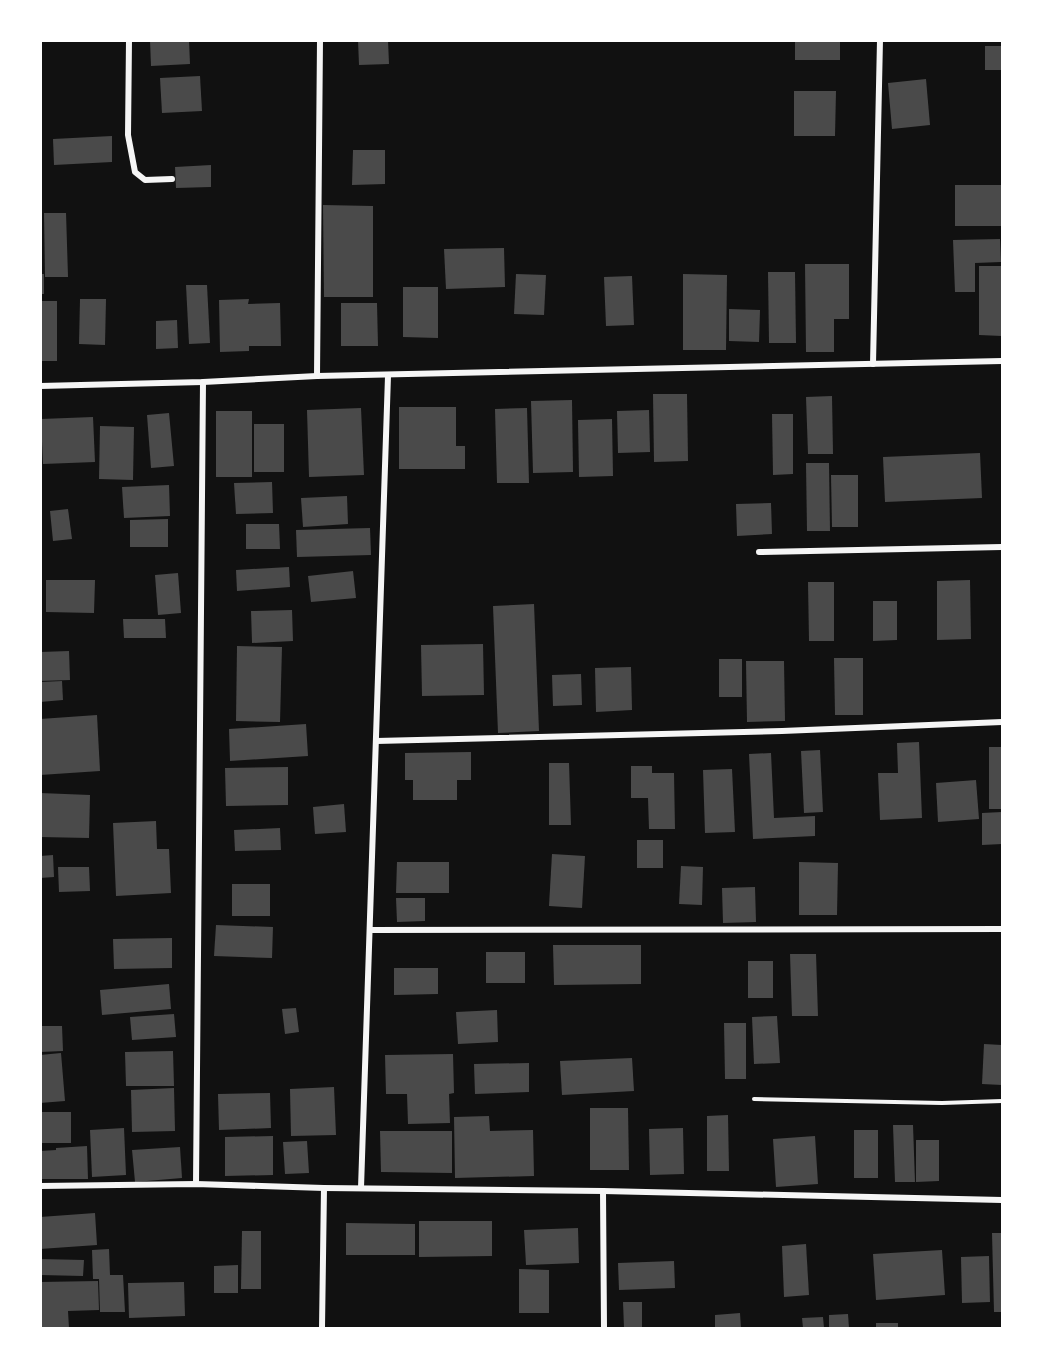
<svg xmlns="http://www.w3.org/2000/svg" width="1043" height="1369" font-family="Rubik,sans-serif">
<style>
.building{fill:#4a4a4a}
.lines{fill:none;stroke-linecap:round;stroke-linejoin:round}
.path{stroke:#f5f5f5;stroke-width:4}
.minor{stroke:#f5f5f5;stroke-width:6}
</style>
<rect width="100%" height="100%" fill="#111"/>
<g class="building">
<path d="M150 40H189L190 64 151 66Z"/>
<path d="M358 40H388L389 64 359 65Z"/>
<rect x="795" y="40" width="45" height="20"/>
<rect x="985" y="46" width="17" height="24"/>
<path d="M200 76 202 111 162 113 160 78Z"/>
<path d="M926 79 930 125 892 129 888 83Z"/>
<path d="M794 91H836L835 136H794Z"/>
<path d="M112 136V162L54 165 53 139Z"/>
<path d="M353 150H385V184L352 185Z"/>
<path d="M211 165V187L176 188 175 167Z"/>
<rect x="955" y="185" width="47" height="41"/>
<path d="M323 205 373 206V297H324Z"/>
<path d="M44 213H66L68 277H45Z"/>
<path d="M1000 239 1001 262 975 263V292H955L953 240Z"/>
<path d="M504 248 505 287 446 289 444 249Z"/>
<path d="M805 264H849V319H834V352H806Z"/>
<path d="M979 266H1002V336L979 335Z"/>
<path d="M768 272H795L796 343H769Z"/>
<rect x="40" y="274" width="4" height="20"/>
<path d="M516 274 546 275 544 315 514 314Z"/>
<path d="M683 274 727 275 726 350H683Z"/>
<path d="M632 276 634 325 606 326 604 277Z"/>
<path d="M186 285H207L210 343 189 344Z"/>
<path d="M403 287H438V338L403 337Z"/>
<path d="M80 299H106L105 345 79 344Z"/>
<path d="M249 299 248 304 280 303 281 346H249V351L220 352 219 300Z"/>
<rect x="40" y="301" width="17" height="60"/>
<path d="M341 303H377L378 346H341Z"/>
<path d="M729 309 760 310 759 342 729 341Z"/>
<path d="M177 320 178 348 156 349V321Z"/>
<path d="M653 394H687L688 461 654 462Z"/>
<path d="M832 396 833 454H808L806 397Z"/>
<path d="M572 400 573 472 533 473 531 401Z"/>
<path d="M399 407H456V446H465V469H399Z"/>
<path d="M361 408 364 475 309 477 307 410Z"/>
<path d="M527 408 529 483H497L495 409Z"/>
<path d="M649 410 650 452 618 453 617 411Z"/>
<rect x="216" y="411" width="36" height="66"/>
<path d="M169 413 174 466 151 468 147 415Z"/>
<path d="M772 414H793V474L773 475Z"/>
<path d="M93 417 95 462 43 464 41 419Z"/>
<path d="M612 419 613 476 579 477 578 420Z"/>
<rect x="254" y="424" width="30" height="48"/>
<path d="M100 426 134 427 133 480 99 479Z"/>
<path d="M980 453 982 498 885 502 883 457Z"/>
<path d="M806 463H829L830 531H807Z"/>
<path d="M831 475H858V527H832Z"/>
<path d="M272 482 273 513 236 514 234 483Z"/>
<path d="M169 485 170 516 124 518 122 487Z"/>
<path d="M347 496 348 524 303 527 301 498Z"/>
<path d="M771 503 772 534 737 536 736 504Z"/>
<path d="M68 509 72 539 53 541 50 511Z"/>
<path d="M168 519V547H130V520Z"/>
<path d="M246 524H279L280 549H246Z"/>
<path d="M370 528 371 555 297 557 296 530Z"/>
<path d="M289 567 290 587 237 591 236 570Z"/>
<path d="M353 571 356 598 311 602 308 576Z"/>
<path d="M178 573 181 613 158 615 155 575Z"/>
<path d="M46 580H95L94 613 46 612Z"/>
<path d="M970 580 971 639 937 640V581Z"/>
<path d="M808 582H834V641H809Z"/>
<path d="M873 601H897V640L873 641Z"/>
<path d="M534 604 539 731 498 733 493 606Z"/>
<path d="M292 610 293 641 252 643 251 611Z"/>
<path d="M123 619H165L166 638H124Z"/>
<path d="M483 644 484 695 422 696 421 645Z"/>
<path d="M237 646 282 647 280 722 236 721Z"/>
<path d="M69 651 70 680 40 681V652Z"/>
<path d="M834 658H863V715H835Z"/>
<rect x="719" y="659" width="23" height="38"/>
<path d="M746 661H784L785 721 747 722Z"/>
<path d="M631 667 632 710 596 712 595 668Z"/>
<path d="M581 674 582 705 553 706 552 675Z"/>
<path d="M62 681 63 700 40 702V682Z"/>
<path d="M97 715 100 771 40 775V719Z"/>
<path d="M306 724 308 756 230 761 229 729Z"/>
<path d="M919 742 922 818 880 820 878 773H898L897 743Z"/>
<rect x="989" y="747" width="13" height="62"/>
<path d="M820 750 823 812 804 813 801 751Z"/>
<path d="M471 752V780H457V800H413V780H405V753Z"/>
<path d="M771 753 774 818 815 816V836L753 839 749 754Z"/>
<path d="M549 763H569L571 825H549Z"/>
<path d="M631 766H652V773H674L675 829H649L648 798H631Z"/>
<path d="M288 767V805L226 806 225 768Z"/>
<path d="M732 769 735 832 705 833 703 770Z"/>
<path d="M976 780 979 819 938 822 936 783Z"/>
<path d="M40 793 90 795 89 838 40 837Z"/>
<path d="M344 804 346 832 315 834 313 807Z"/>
<path d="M1002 812V844L982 845V813Z"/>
<path d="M156 821 157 849H169L171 893 116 896 113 823Z"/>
<path d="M280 828 281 850 235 851 234 830Z"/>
<rect x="637" y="840" width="26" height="28"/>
<path d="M552 854 585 856 582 908 549 906Z"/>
<path d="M53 855 54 877 40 878V856Z"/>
<path d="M397 862H449V893H396Z"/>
<path d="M799 862 838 863 837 915H799Z"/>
<path d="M681 866 703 867 702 905 679 904Z"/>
<path d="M58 867H89L90 891 59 892Z"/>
<rect x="232" y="884" width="38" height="32"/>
<path d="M755 887 756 922 723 923 722 888Z"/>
<path d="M396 898H425V921L397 922Z"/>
<path d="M216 925 273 927 272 958 214 956Z"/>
<path d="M172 938V968L114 969 113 939Z"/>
<path d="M553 945H641V984L554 985Z"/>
<rect x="486" y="952" width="39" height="31"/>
<path d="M790 954H816L818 1016H792Z"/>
<rect x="748" y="961" width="25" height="37"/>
<path d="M394 968H438V994L394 995Z"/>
<path d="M169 984 171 1009 102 1015 100 990Z"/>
<path d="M296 1008 299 1032 285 1034 282 1009Z"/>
<path d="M497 1010 498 1042 458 1044 456 1012Z"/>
<path d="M174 1014 176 1037 132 1040 130 1017Z"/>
<path d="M777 1016 780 1063 754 1064 752 1017Z"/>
<path d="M724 1023H746V1079H725Z"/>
<path d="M40 1026H62L63 1051 40 1052Z"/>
<path d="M984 1044 1002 1045V1085L982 1084Z"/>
<path d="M173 1051 174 1086H126L125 1052Z"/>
<path d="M61 1053 65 1101 40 1103V1055Z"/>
<path d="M453 1054 454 1093 449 1094 450 1123 408 1124 407 1094H386L385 1055Z"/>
<path d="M632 1058 634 1091 562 1095 560 1061Z"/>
<path d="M529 1063V1092L475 1094 474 1064Z"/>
<path d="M334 1087 336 1135 291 1136 290 1089Z"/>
<path d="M174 1088 175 1131 132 1132 131 1090Z"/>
<path d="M270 1093 271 1128 219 1130 218 1094Z"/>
<path d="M590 1108H628L629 1170H590Z"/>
<rect x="40" y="1112" width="31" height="31"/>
<path d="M728 1115 729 1171H707V1116Z"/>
<path d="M489 1116 490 1131 533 1130 534 1176 455 1178 454 1117Z"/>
<path d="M893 1125H913L915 1182H895Z"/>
<path d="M124 1128 126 1175 92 1177 90 1130Z"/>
<path d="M683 1128 684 1174 650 1175 649 1129Z"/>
<rect x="854" y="1130" width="24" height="48"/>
<path d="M380 1131H452V1173L381 1172Z"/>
<path d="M273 1136V1175L225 1176V1137Z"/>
<path d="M815 1136 818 1184 776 1187 773 1139Z"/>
<path d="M916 1140H939V1181L916 1182Z"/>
<path d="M307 1141 309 1173 285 1174 283 1142Z"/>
<path d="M87 1146 88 1179H40V1151L56 1150V1148Z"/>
<path d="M180 1147 182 1178 135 1182 132 1150Z"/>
<path d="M95 1213 97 1245 40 1249V1217Z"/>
<path d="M419 1221H492V1256L419 1257Z"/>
<path d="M346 1223 415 1224V1255H346Z"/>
<path d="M578 1228 579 1263 526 1265 524 1230Z"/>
<path d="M242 1231H261V1289H241Z"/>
<path d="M992 1233H1002V1312H994Z"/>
<path d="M806 1244 809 1295 784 1297 782 1246Z"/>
<path d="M109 1249 110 1275H123L125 1312H100L99 1279H93L92 1250Z"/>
<path d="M942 1250 945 1295 876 1300 873 1254Z"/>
<path d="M989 1256 990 1302 962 1303 961 1257Z"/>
<path d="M40 1259 84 1260 83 1276 40 1275Z"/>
<path d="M674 1261 675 1288 619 1290 618 1263Z"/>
<path d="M238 1265V1293H214V1266Z"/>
<path d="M519 1269 549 1270V1313H519Z"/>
<path d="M98 1281 99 1310 68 1311 69 1328H40V1282Z"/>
<path d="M184 1282 185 1316 129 1318 128 1283Z"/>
<path d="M623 1302H642V1328H624Z"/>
<path d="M740 1313 741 1328H715V1315Z"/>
<path d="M848 1314 849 1328H829V1315Z"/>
<path d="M823 1317 824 1328H803L802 1318Z"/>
<rect x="876" y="1323" width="22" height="5"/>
</g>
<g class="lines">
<path class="path" d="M754 1099 942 1103 1002 1101"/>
<g class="minor">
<path d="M129 40 128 135 135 172 145 180 172 179"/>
<path d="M873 364 880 40"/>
<path d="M317 376 320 40"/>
<path d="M40 386 203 382 317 376 1002 361"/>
<path d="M759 552 1002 547"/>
<path d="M376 741 782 731 1002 722"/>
<path d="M370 930 1002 929"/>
<path d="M196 1184 203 382"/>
<path d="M40 1186 196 1184 324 1188 603 1191 1002 1200"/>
<path d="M361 1188 388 376"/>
<path d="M603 1191 604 1328"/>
<path d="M322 1328 324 1188"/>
</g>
</g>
<rect width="1043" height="1369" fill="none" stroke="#ffffff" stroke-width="84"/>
</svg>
